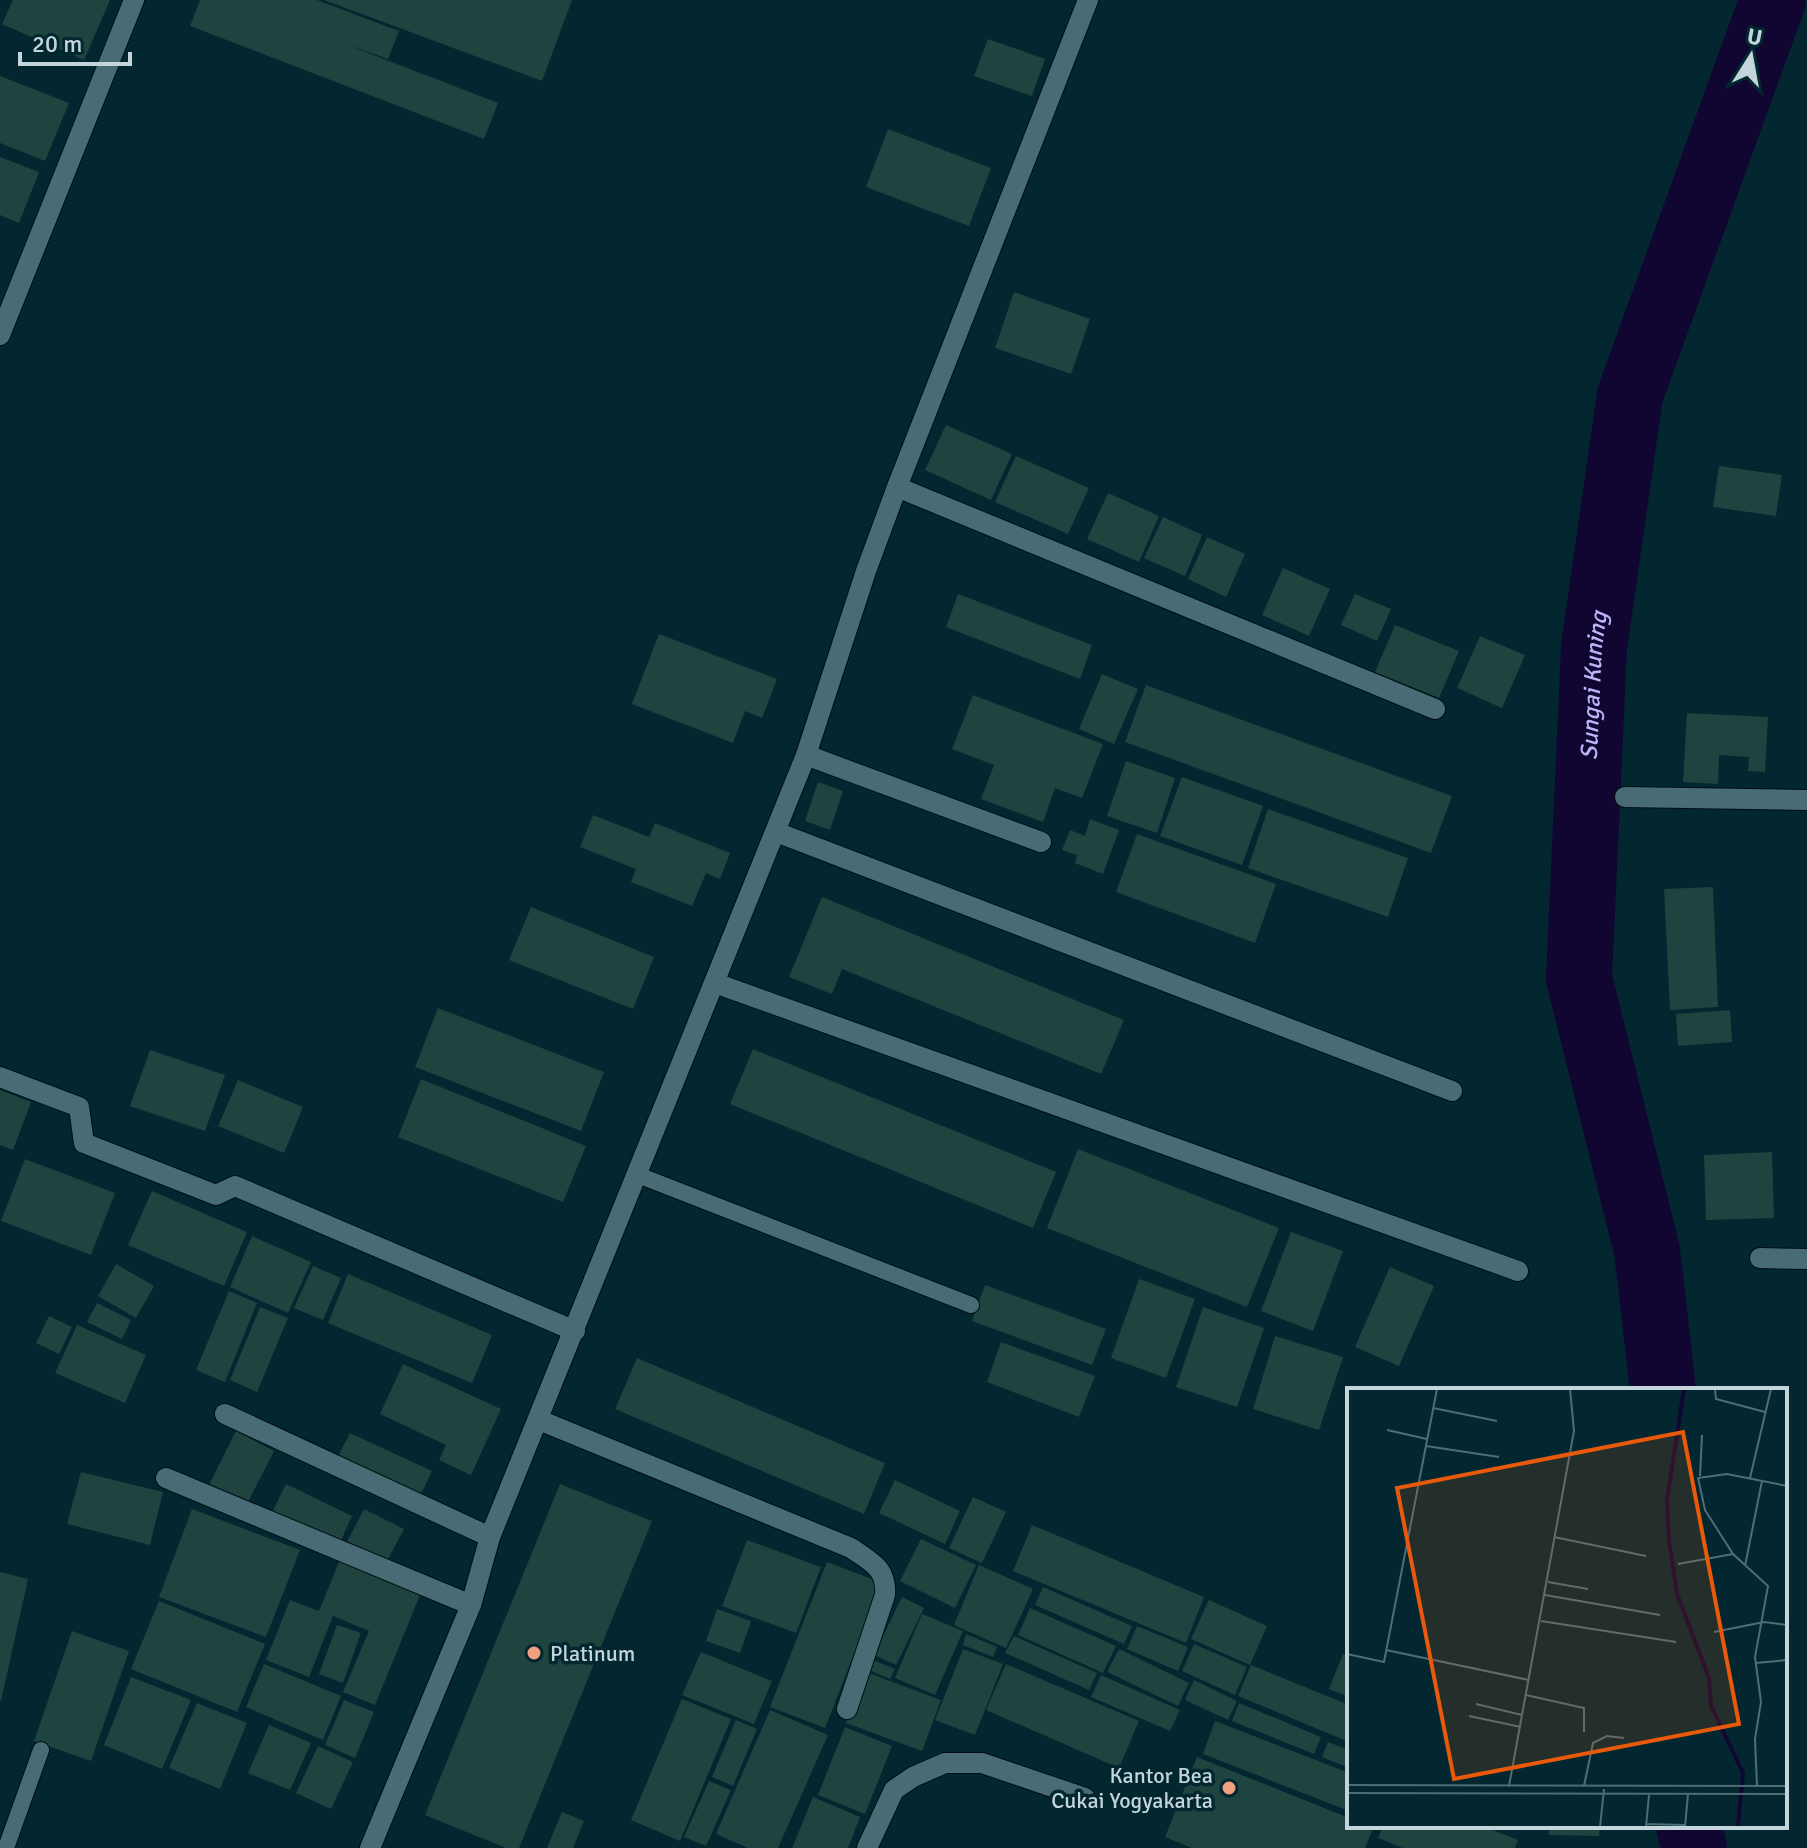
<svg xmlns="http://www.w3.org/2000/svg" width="1807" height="1848" font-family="Signika,sans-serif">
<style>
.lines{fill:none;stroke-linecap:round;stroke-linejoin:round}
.river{stroke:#110632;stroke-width:66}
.building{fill:#1f433e}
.lane-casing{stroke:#000f15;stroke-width:18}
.street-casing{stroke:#000f15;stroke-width:22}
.lane{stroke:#486b75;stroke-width:16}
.street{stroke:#486b75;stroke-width:20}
.poi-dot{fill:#f2a07f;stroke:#022730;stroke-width:3}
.labels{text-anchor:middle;stroke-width:7;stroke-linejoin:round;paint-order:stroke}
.poi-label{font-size:22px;fill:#c3d5db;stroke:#022730;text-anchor:start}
.water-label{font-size:24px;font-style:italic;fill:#bab6f6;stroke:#022730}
.inset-river{fill:none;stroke:#110632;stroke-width:4}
.inset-road{fill:none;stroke:#4f6d74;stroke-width:2}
.view{fill:#e8590c;fill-opacity:0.15;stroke:#e8590c;stroke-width:4}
.inset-edge{fill:none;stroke:#c3d5db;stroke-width:4}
</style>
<rect width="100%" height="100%" fill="#022730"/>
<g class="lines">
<g class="river">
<path id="s1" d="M1663 1390 1647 1251 1579 978 1594 647 1630 395 1773 0"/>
<path d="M1689 1826 1694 1848"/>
</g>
</g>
<g class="building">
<path d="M13 0H110L84 60 2 24Z"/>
<path d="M200 0H317L399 31 388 59 345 44 498 103 484 139 190 26Z"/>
<path d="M324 0H572L542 81Z"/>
<path d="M988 39 1045 59 1032 96 974 76Z"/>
<path d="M0 76 69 103 45 161 0 143Z"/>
<path d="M888 129 991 168 969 226 866 187Z"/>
<path d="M0 157 39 172 19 223 0 215Z"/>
<path d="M1014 292 1090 319 1071 374 995 348Z"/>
<path d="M946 425 1012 454 991 500 925 470Z"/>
<path d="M1016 456 1089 488 1068 534 995 502Z"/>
<path d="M1719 466 1782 475 1776 516 1713 507Z"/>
<path d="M1108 493 1159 516 1139 562 1087 539Z"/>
<path d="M1163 517 1202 535 1185 576 1144 558Z"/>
<path d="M1207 537 1245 554 1226 597 1188 579Z"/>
<path d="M1283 568 1330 589 1309 636 1262 615Z"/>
<path d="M958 594 1092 645 1080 679 946 627Z"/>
<path d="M1355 594 1391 609 1377 641 1341 625Z"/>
<path d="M1395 625 1459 651 1439 698 1375 672Z"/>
<path d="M659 634 777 679 762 718 745 711 733 743 632 704Z"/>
<path d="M1480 636 1525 655 1502 708 1457 688Z"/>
<path d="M1102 674 1138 689 1114 744 1079 729Z"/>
<path d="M1146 685 1452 796 1431 853 1125 742Z"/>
<path d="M973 695 1103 744 1082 798 1055 788 1043 822 981 799 994 765 952 749Z"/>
<path d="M1687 713 1768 717 1765 772 1748 771 1749 757 1719 755 1718 784 1683 782Z"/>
<path d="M1126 761 1175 778 1157 833 1107 816Z"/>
<path d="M1182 777 1263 806 1242 865 1160 836Z"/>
<path d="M818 782 843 791 830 830 805 821Z"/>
<path d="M1268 809 1408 858 1388 917 1248 868Z"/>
<path d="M593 815 649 837 655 823 730 853 720 879 706 873 692 906 631 882 636 869 580 847Z"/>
<path d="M1090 819 1119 830 1103 874 1075 863 1077 855 1062 850 1070 830 1085 836Z"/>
<path d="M1137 834 1276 884 1255 943 1116 892Z"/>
<path d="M1713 887 1718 1007 1670 1010 1664 889Z"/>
<path d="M822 897 1124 1020 1101 1074 842 969 832 994 789 977Z"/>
<path d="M531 907 654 957 633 1009 509 960Z"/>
<path d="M438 1008 604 1072 581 1131 415 1067Z"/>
<path d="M1730 1010 1732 1042 1678 1046 1676 1014Z"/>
<path d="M753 1049 1056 1172 1033 1228 730 1104Z"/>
<path d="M150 1050 225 1075 205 1131 130 1106Z"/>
<path d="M421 1079 586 1146 563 1202 398 1137Z"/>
<path d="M238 1080 303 1107 284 1153 218 1126Z"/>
<path d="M0 1090 31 1102 13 1150 0 1145Z"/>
<path d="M1078 1149 1279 1228 1247 1307 1047 1228Z"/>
<path d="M1772 1152 1774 1218 1706 1220 1704 1155Z"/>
<path d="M25 1159 115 1193 91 1255 1 1221Z"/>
<path d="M152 1191 247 1232 224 1286 128 1245Z"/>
<path d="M1291 1232 1343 1251 1313 1331 1261 1311Z"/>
<path d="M252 1236 311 1262 288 1313 230 1287Z"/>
<path d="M116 1264 154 1286 136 1318 98 1296Z"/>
<path d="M313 1266 341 1278 323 1320 294 1308Z"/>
<path d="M1390 1267 1434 1286 1399 1366 1355 1347Z"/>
<path d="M348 1274 492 1335 472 1383 328 1323Z"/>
<path d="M1139 1279 1195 1299 1166 1378 1111 1358Z"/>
<path d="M985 1285 1106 1329 1092 1365 972 1321Z"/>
<path d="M229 1291 257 1303 225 1382 196 1370Z"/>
<path d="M97 1303 131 1320 122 1339 87 1322Z"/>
<path d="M260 1307 288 1318 257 1392 230 1380Z"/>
<path d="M1203 1307 1264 1328 1237 1407 1176 1387Z"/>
<path d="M49 1316 72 1327 59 1354 36 1343Z"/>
<path d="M77 1325 146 1355 125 1403 55 1373Z"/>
<path d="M1275 1336 1343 1357 1319 1430 1253 1409Z"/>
<path d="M1001 1342 1095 1376 1079 1417 987 1382Z"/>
<path d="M637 1358 885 1463 864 1514 615 1409Z"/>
<path d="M403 1364 501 1409 471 1475 439 1460 446 1445 380 1414Z"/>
<path d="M236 1431 274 1451 247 1504 209 1485Z"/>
<path d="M350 1433 432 1471 421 1494 338 1456Z"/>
<path d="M81 1472 163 1492 150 1545 67 1524Z"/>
<path d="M895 1480 960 1511 945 1544 879 1513Z"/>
<path d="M286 1484 352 1516 338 1547 271 1515Z"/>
<path d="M560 1484 652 1521 519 1848H506L425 1815Z"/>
<path d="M973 1497 1006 1512 982 1563 949 1548Z"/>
<path d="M192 1509 300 1550 266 1637 159 1597Z"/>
<path d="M364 1509 404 1529 385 1565 346 1544Z"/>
<path d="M1032 1525 1204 1597 1186 1643 1013 1571Z"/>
<path d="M921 1539 976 1565 955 1608 900 1581Z"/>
<path d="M747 1540 821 1567 796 1633 722 1606Z"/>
<path d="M341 1557 422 1590 375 1705 343 1692 369 1631 333 1616 309 1677 266 1660 290 1600 319 1611Z"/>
<path d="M827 1562 882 1583 825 1728 770 1707Z"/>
<path d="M979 1565 1033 1589 1006 1648 954 1625Z"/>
<path d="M0 1572 28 1579 1 1701H0Z"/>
<path d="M1043 1587 1132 1626 1124 1644 1035 1605Z"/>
<path d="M902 1597 924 1608 896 1665 874 1655Z"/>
<path d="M1209 1600 1267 1626 1250 1665 1191 1639Z"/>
<path d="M159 1601 265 1644 237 1712 131 1669Z"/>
<path d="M1030 1608 1116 1646 1103 1673 1018 1635Z"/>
<path d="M717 1609 751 1621 740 1653 706 1641Z"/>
<path d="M922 1614 963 1631 935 1695 895 1678Z"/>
<path d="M337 1625 361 1633 343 1683 319 1674Z"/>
<path d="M1137 1626 1188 1647 1178 1671 1127 1649Z"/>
<path d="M72 1631 129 1651 91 1761 34 1741Z"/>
<path d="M966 1634 997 1647 993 1657 963 1645Z"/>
<path d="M1014 1636 1097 1673 1089 1690 1005 1653Z"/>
<path d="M1194 1644 1247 1667 1235 1695 1182 1671Z"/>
<path d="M963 1649 1003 1664 975 1735 935 1720Z"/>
<path d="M1119 1649 1189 1683 1178 1706 1107 1672Z"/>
<path d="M701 1652 772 1681 754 1724 682 1695Z"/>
<path d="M1343 1654 1349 1656V1697L1329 1689Z"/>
<path d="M871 1659 895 1669 890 1679 867 1669Z"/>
<path d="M264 1664 341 1696 323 1740 246 1707Z"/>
<path d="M1006 1664 1139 1721 1119 1768 986 1710Z"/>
<path d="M1251 1665 1349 1705V1742L1238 1696Z"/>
<path d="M866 1672 941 1700 922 1751 846 1723Z"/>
<path d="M1101 1675 1180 1710 1170 1731 1091 1697Z"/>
<path d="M131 1677 191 1700 162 1769 104 1745Z"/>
<path d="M1194 1680 1237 1701 1228 1720 1185 1700Z"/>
<path d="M682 1699 731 1719 680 1841 631 1820Z"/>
<path d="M344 1700 374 1712 355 1758 325 1745Z"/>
<path d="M197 1703 247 1723 220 1789 169 1768Z"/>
<path d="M1239 1703 1321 1737 1314 1754 1232 1721Z"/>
<path d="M770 1710 828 1735 778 1848H748L716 1834Z"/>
<path d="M736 1720 757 1729 733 1786 712 1777Z"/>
<path d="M1215 1721 1349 1773V1811L1203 1754Z"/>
<path d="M269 1725 311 1743 290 1790 248 1773Z"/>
<path d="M845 1727 892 1746 865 1814 818 1795Z"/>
<path d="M1328 1742 1349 1750V1768L1322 1757Z"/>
<path d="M318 1746 353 1762 331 1809 296 1793Z"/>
<path d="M1197 1757 1349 1818V1826L1373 1828 1365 1848H1192L1165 1837Z"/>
<path d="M709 1781 731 1790 706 1846 684 1837Z"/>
<path d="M813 1797 860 1817 848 1848H792Z"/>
<path d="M562 1812 584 1821 573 1848H547Z"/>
<path d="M1383 1826H1483L1518 1840 1515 1848H1403L1378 1838Z"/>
<path d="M1549 1826H1600L1599 1836 1549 1835Z"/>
</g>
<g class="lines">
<defs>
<g id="lane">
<path d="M638 1175 971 1305"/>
<path d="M6 1848 41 1750"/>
</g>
<g id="street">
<path d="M0 335 134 0"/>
<path d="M897 487 1435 709"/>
<path d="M806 755 1041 842"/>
<path d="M1625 797 1807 800"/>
<path d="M776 832 1452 1091"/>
<path d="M715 983 1518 1271"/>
<path d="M0 1077 79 1107 84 1143 216 1195 235 1186 575 1331"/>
<path d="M1760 1258 1807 1259"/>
<path d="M225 1414 490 1537"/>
<path d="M539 1420 851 1548C871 1562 887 1568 885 1595L847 1709"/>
<path d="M166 1478 471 1605"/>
<path d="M370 1848 471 1605 490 1537 806 755 866 571 897 487 1088 0"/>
<path d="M867 1848 894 1790 913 1777 945 1763H982L1085 1798"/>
</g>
</defs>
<use href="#lane" class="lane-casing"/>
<use href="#street" class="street-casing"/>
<use href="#lane" class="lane"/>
<use href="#street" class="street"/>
</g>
<g class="poi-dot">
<circle cx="534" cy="1653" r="8"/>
<circle cx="1229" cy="1788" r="8"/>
</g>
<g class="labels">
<g class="poi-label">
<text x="550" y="1661">Platinum</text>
<text x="1213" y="1783" text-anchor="end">Kantor Bea<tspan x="1213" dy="25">Cukai Yogyakarta</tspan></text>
</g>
<g class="water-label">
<text dy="8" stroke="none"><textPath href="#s1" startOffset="714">Sungai Kuning</textPath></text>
</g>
</g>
<g transform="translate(1347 1388)">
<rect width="440" height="440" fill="#022730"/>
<path class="inset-river" d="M337 1 320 112 322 153 330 206 362 290 364 318 396 385 391 439"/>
<path class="inset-road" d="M368 1 369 11 418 24M86 20 150 33M40 42 80 51M79 58 152 69M353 88 355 47M403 90 424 1M207 149 299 168M331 176 386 166M398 178 415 93M201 194 241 201M198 207 313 227M194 233 329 254M367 244 417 234 440 237M39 262 182 292M0 266 37 274 90 1M409 275 440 272M179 307 237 320V344M129 316 175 327M122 328 174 339M0 397 440 398M162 398 227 43 223 1M237 398 246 355 260 348 277 350M410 398 408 351 414 314 408 269 421 198 386 166 358 122 351 90 380 86 440 98M0 405 440 406M299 436 338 437M253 439 257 401M299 439 302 407M338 439 341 406"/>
<path class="view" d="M336 44 392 336 107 391 50 100Z"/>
<rect width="440" height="440" class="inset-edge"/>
</g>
<g transform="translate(1751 56) rotate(11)" stroke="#022730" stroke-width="6" paint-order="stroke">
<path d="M0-6L14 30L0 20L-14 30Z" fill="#c3d5db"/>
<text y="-12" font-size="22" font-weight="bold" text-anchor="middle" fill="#c3d5db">U</text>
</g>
<path d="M20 52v12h110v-12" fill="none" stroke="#c3d5db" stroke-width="4"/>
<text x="32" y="52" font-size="24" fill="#c3d5db" stroke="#022730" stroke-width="6" paint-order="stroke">20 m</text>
</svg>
